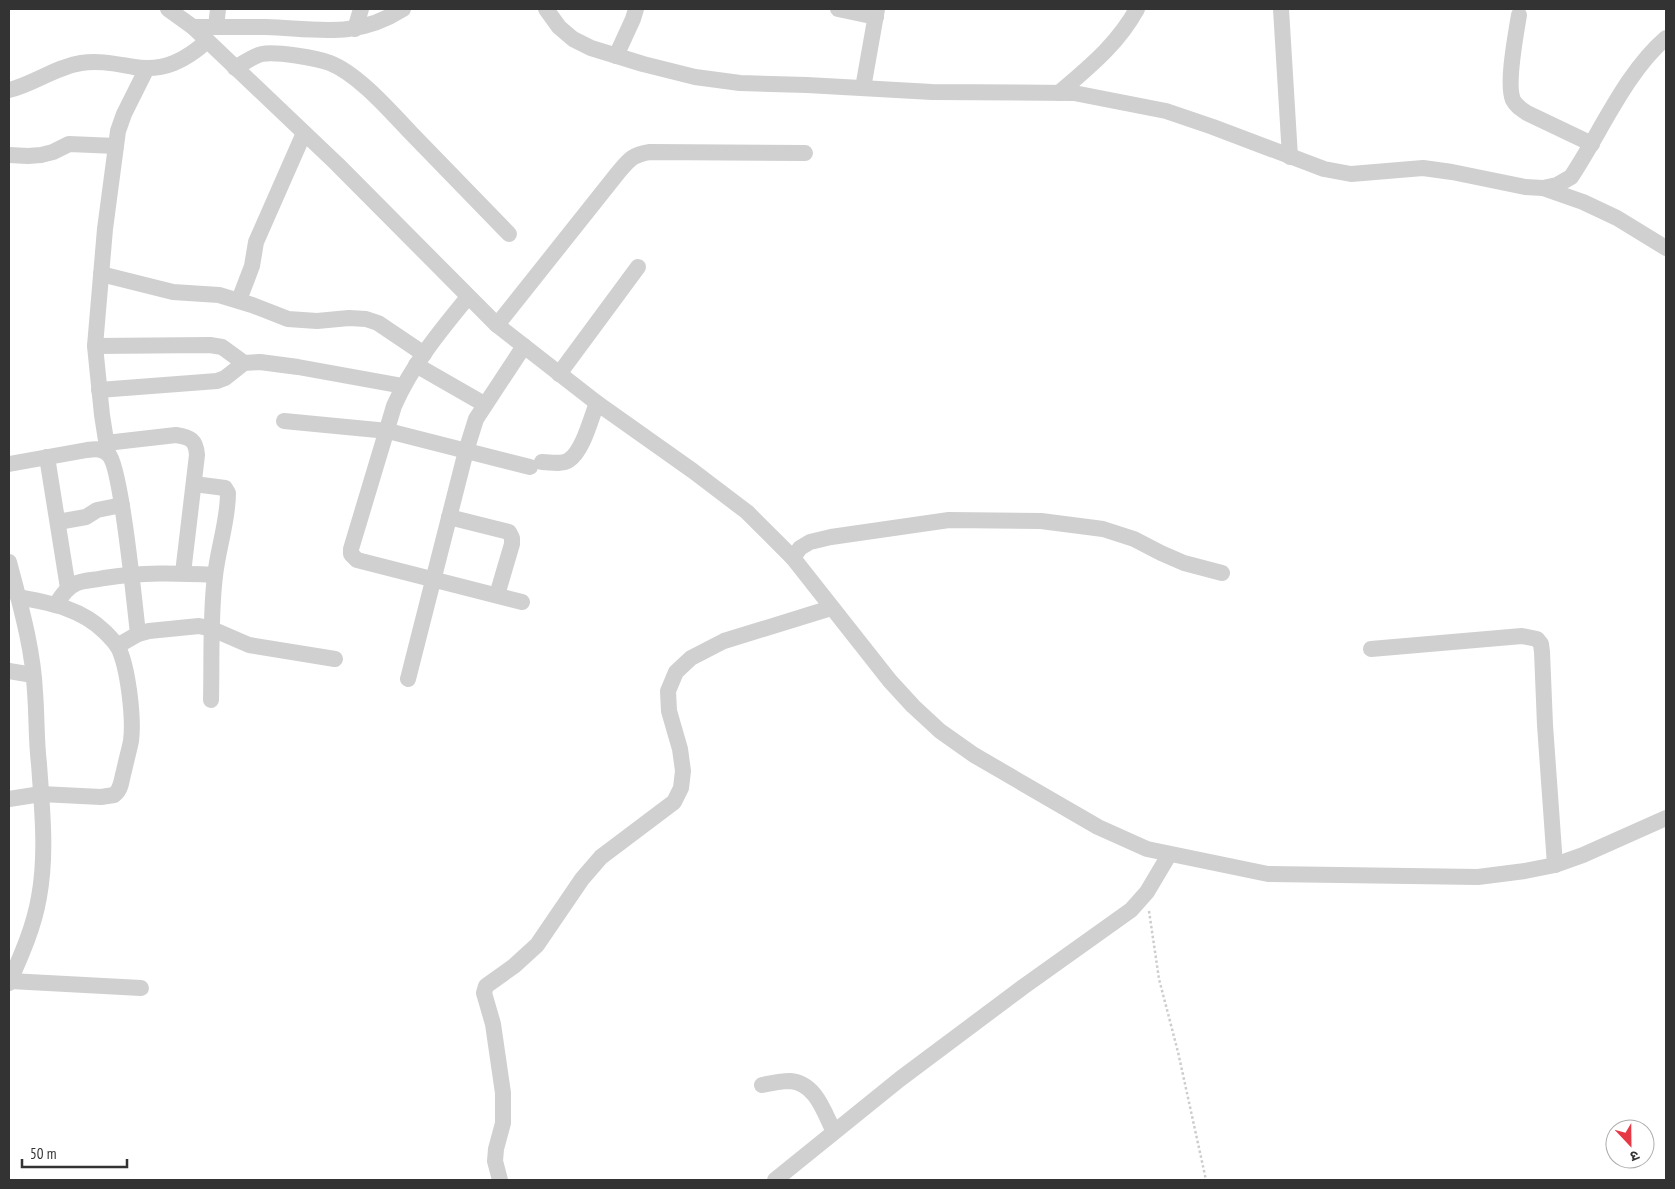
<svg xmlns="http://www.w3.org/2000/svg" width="1675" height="1189" font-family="'PT Sans Narrow','Noto Sans Devanagari',sans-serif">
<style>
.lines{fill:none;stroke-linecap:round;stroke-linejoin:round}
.path{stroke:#cdcdcd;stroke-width:2.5;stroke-dasharray:2.5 2.5;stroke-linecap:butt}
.minor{stroke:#d0d0d0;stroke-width:16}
</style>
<rect width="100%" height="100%" fill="#fff"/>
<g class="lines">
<path class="path" d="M1149 911 1159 979 1178 1052 1206 1180"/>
<g class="minor">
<path d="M168 9 193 27 337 164 497 325 597 403 693 471 747 512 793 558 890 681 913 706 940 731 974 755 1098 827 1147 849 1268 874 1478 877 1525 871 1555 865 1583 855 1666 818"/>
<path d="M546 9 559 27 573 39 591 48 643 64 695 77 740 83 807 85 932 92 1074 93 1166 111 1213 127 1324 169 1351 174 1423 168 1452 172 1525 187 1543 188 1557 185 1571 177C1601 132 1626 72 1666 38"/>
<path d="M838 9 876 17"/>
<path d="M1281 9 1290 157"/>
<path d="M1519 15C1516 34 1506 84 1513 100 1516 106 1521 109 1527 113L1592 144"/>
<path d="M193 27C217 27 241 27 266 27 318 29 356 39 403 9"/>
<path d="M216 27 218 9"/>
<path d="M355 29 361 9"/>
<path d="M616 56 633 19 636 9"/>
<path d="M235 68C244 63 253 56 262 54 275 51 317 58 330 63 358 74 390 111 410 132 443 166 476 200 509 234"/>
<path d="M863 88 877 9"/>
<path d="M9 90C34 84 55 67 81 63 99 60 116 64 134 67 164 72 186 60 207 41"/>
<path d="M1059 93C1089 67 1117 45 1137 9"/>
<path d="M9 155 28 156 41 155 53 152 69 144 116 146"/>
<path d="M1543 188 1583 202 1617 218 1666 248"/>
<path d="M101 274 173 292 219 295 252 305 288 319 317 321 349 318 366 319 378 323 424 354"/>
<path d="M468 297C440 331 412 365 394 406L351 549V554L357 560 522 602"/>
<path d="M239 300 252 266 256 242 304 133"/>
<path d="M497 325 617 174C629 160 631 155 650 152L805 153"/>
<path d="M95 346 210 345 222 347 244 363"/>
<path d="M416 365 484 404"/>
<path d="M559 374 638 267"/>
<path d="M99 390 217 381 225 378 244 363 260 362 298 367 403 386"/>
<path d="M284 421 388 431 530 467"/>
<path d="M106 443 176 435C190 437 196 440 197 455L183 573"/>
<path d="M108 453 102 415 95 346 105 229 118 131 124 114 147 68"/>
<path d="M47 457 68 588"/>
<path d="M542 462C550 462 562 465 569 460 583 451 591 418 597 403"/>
<path d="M9 464 87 450C95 449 103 448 109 455 121 468 135 607 138 634"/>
<path d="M194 484 225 488 228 493C228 521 218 548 215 576 210 617 212 659 211 700"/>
<path d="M449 517 509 532 512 538V544L497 595"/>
<path d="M58 522 86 517 97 510 122 505"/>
<path d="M793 558 800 548 810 542 831 537 949 520 1041 521 1103 529 1134 539 1161 553 1184 563 1222 573"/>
<path d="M9 562C20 604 33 648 35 692 37 716 36 740 39 764 42 808 47 854 39 897 34 927 21 956 9 983"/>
<path d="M56 605C61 596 67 587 77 583 85 580 95 580 104 578 141 572 178 573 215 575"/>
<path d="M117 646 138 634 149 631 199 626 212 629 249 645 335 659"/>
<path d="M1371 649 1522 636 1537 639 1541 644 1542 652 1545 725 1555 865"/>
<path d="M9 671 33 675"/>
<path d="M408 679 466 451 476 419 524 346"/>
<path d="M9 799 41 794 101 797 114 795C122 789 121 780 124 771 126 761 129 751 131 741 134 718 128 667 118 647 115 642 109 636 105 632 81 608 50 603 18 597"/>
<path d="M10 981 141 988"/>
<path d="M762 1085C771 1083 781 1081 790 1081 816 1083 824 1112 834 1132"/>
<path d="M500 1180 495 1161 496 1149 503 1123V1093L493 1024 484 993 486 986 514 966 537 945 582 879 601 857 674 802 681 788 683 771 680 749 669 711 668 691 676 672 691 658 724 641 831 608"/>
<path d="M775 1180 900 1079 1023 987 1131 910 1147 892 1169 855"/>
</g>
</g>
<rect width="1675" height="1189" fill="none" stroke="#333333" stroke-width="20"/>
<g transform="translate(1630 1144) rotate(158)"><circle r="24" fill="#ffffff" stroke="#adadad"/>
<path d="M0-4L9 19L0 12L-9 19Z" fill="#e63946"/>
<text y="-8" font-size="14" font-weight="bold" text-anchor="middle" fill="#333333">उ</text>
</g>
<path d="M22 1159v8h105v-8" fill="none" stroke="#333333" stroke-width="2.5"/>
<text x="30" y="1159" font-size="15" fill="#333333" stroke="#ffffff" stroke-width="4" paint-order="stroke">50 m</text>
</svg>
